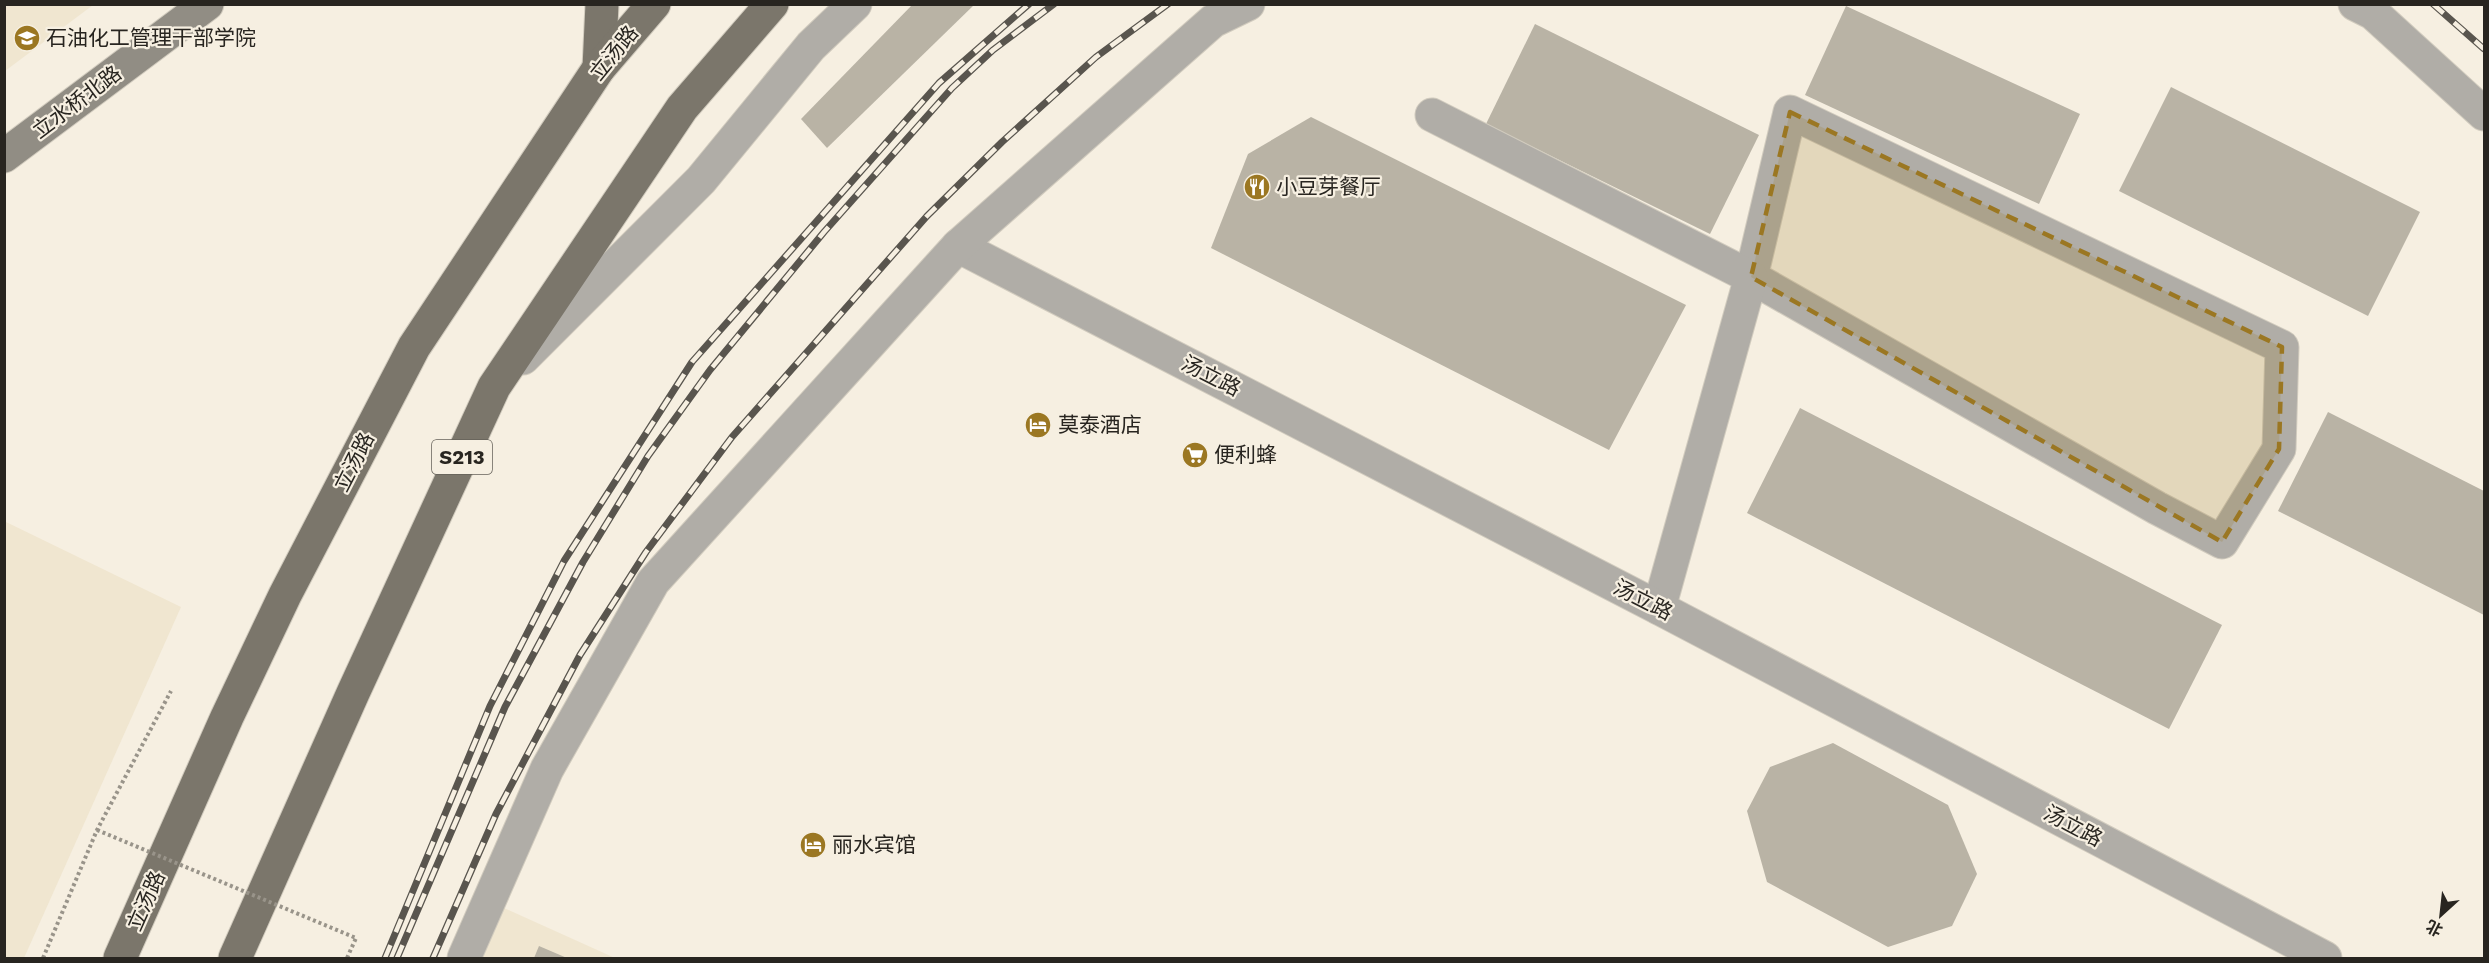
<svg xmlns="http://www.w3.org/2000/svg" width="2489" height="963" font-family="'Work Sans','Noto Sans SC',sans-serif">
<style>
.built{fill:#f0e6d0}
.building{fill:#b9b3a5}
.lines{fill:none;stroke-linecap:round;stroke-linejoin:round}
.street-casing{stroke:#d1cbbe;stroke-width:35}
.secondary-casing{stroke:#d1cbbe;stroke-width:35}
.primary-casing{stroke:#d1cbbe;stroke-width:35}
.path{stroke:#99948a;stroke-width:4;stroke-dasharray:3 3;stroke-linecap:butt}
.street{stroke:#b0ada7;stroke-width:33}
.secondary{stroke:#918d84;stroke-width:33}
.primary{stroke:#7b766b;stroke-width:33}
.rail-casing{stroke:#59554e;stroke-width:7}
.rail{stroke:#f6efe1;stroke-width:4.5;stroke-dasharray:14;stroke-linecap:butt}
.path-bridge{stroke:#99948a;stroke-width:4;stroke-dasharray:3 3;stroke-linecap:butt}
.marked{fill:#9b7722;fill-opacity:0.2;stroke:#9b7722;stroke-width:4.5;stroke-dasharray:12 8;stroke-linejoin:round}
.labels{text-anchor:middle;stroke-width:4.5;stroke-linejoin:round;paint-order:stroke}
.shield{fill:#f6efe1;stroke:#66625a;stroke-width:1.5}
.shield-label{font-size:20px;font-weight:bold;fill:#282520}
.poi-label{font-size:21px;fill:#282520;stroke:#f6efe1;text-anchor:start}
.street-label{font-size:21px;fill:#282520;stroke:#f6efe1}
</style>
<rect width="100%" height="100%" fill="#f6efe1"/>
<g class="built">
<path d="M5 4H93V5L5 71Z"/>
<path d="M4 521 181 607 24 958H4Z"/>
<path d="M504 908 615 958H480Z"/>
</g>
<g class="building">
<path d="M913 4H975L827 148 801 119Z"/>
<path d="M1846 6 2080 114 2039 204 1805 95Z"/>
<path d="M1535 24 1759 135 1710 234 1486 124Z"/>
<path d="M2171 87 2420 212 2368 316 2119 191Z"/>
<path d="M1311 117 1686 305 1609 450 1211 248 1248 154Z"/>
<path d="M1800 408 2222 625 2169 729 1747 513Z"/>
<path d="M2328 412 2484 491V615L2278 511Z"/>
<path d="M1833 743 1948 805 1977 874 1952 926 1888 947 1767 882 1747 811 1770 767Z"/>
<path d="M539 946 567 958H534Z"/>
</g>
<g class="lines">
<defs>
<g id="street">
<path d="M2355 4 2373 13 2484 114"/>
<path d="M1790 112 2282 347 2279 449 2222 542 2157 508 1751 277Z"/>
<path d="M1432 115 1751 277 1659 608"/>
<path d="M958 246 1659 608 2325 958"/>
<path d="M523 358 701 180 811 46 855 4"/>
<path d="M464 958 547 769 653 582 958 246 1213 21 1248 4"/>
</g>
<path id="secondary" d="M4 156 207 4"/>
<g id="primary">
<path d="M599 68 602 4"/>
<path d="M120 958 227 717 285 595 414 347 599 68 654 4"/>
<path d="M235 958 353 693 494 387 682 108 772 4"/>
</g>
</defs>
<use href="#street" class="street-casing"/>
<use href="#secondary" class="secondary-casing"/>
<use href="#primary" class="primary-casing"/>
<g class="path">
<path d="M43 958 97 830 171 691"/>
<path d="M347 958 356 938"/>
</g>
<use href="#street" class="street"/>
<use href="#secondary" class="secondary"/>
<use href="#primary" class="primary"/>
<defs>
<g id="rail">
<path d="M2433 4 2484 49"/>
<path d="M385 958 490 706 564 561 692 362 939 83 1029 4"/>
<path d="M397 958 505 707 583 562 648 456 710 370 824 232 952 88 993 50 1054 4"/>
<path d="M433 958 496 814 580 655 646 552 732 437 927 216 1002 142 1096 57 1168 4"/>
</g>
</defs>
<use href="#rail" class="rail-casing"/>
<use href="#rail" class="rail"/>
<path class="path-bridge" d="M97 830 356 938"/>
</g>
<path class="marked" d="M1790 112 2282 347 2279 449 2222 542 1751 277Z"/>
<defs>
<symbol id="university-disc" viewBox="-11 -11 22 22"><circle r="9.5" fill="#9b7722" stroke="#f6efe1"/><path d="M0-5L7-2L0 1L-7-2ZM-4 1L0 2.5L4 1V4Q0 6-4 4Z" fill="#fff"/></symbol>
<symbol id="restaurant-disc" viewBox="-11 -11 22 22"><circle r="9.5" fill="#9b7722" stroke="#f6efe1"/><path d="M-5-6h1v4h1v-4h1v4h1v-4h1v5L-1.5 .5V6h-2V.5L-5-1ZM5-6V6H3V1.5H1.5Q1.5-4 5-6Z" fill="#fff"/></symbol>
<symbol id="hotel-disc" viewBox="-11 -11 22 22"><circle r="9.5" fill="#9b7722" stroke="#f6efe1"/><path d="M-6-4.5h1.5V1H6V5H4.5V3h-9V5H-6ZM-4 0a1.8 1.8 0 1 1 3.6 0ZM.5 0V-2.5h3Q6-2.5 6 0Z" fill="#fff"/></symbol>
<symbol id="supermarket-disc" viewBox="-11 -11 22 22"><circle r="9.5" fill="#9b7722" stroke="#f6efe1"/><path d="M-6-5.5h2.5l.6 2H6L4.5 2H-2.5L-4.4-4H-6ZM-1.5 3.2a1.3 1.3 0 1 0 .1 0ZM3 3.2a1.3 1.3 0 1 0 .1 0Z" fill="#fff"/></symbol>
</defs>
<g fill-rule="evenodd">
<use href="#university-disc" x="12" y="23" width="30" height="30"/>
<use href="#restaurant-disc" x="1242" y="172" width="30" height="30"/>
<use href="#hotel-disc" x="1023" y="410" width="30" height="30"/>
<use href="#supermarket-disc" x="1180" y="440" width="30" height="30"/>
<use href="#hotel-disc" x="798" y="830" width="30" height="30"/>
</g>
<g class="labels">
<rect class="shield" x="432" y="440" width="60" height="34" rx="4.5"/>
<g class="shield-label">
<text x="462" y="464">S213</text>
</g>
<g class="poi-label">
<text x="46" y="45">石油化工管理干部学院</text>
<text x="1276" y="194">小豆芽餐厅</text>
<text x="1058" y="432">莫泰酒店</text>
<text x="1214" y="462">便利蜂</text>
<text x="832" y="852">丽水宾馆</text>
</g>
<g class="street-label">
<text transform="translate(614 53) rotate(-51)" y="7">立汤路</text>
<text transform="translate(77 102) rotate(-37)" y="7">立水桥北路</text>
<text transform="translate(1211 376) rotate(27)" y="7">汤立路</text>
<text transform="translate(354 462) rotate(-63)" y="7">立汤路</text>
<text transform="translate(1643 600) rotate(27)" y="7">汤立路</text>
<text transform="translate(2073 826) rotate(28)" y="7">汤立路</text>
<text transform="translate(146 901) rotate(-66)" y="7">立汤路</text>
</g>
</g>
<rect width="2489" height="963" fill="none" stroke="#282520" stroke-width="12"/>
<g transform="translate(2441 915) rotate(207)" stroke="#f6efe1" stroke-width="4.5" paint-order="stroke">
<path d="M0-4.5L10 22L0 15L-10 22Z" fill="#282520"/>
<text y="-9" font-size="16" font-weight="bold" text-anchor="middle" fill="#282520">北</text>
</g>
</svg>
